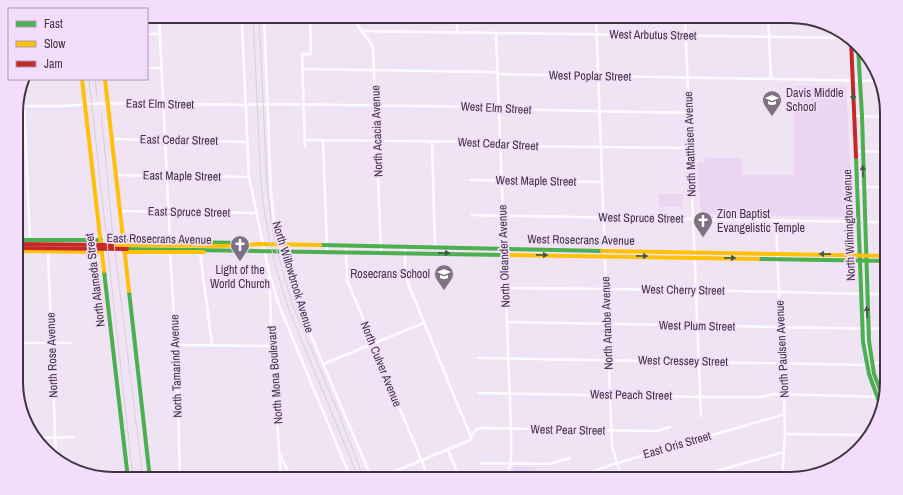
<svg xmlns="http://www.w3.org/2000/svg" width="903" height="495" font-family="'Archivo Narrow',sans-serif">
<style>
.green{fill:#ecd4f3}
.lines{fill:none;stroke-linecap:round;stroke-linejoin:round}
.street{stroke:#fdfbfd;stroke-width:2.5}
.fast{stroke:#4caf50;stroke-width:4}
.slow{stroke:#ffc107;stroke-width:4}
.jam{stroke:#c62828;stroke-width:4}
.tram{stroke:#d5d1d6;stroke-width:1}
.rail{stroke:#d5d1d6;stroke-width:1}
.oneway{fill:#435a46}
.labels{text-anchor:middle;stroke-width:3.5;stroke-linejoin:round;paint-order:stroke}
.street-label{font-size:12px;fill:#3f3642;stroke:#f4ddfb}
.poi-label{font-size:12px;fill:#3f3642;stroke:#f4ddfb;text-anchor:start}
.rim{fill:none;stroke:#3f3642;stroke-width:2}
</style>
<rect width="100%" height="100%" fill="#f0e4f4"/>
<g class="green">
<path d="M794 86H846L853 217 701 214 697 163H705L704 158H741L742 175H794Z"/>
<rect x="659" y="194" width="24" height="13"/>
<path d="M513 467H537V469L527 472 529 479H514Z"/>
</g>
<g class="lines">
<g class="street">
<path d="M159 16 170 241"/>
<path d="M264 16 271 193 274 222 291 279 309 331 372 479"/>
<path d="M355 16C356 30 368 35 373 48L381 252"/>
<path d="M457 16V32"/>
<path d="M596 16 612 446 622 479"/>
<path d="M685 16 701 416"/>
<path d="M768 16 771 79"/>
<path d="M242 25 249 177 269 272 278 302 290 332 351 479"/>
<path d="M361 31 848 38"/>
<path d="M496 33 511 428V463L509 469 511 479"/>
<path d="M147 34H160"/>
<path d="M147 68H162"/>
<path d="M302 69 494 72 497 74 878 81"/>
<path d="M23 80 30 240"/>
<path d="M17 106H61L108 103 247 105 267 104 494 107 498 109 689 113"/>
<path d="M854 116 887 117"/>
<path d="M112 139 247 142"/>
<path d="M304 140 496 142 503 146 691 148"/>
<path d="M323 140 327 251"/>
<path d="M432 141 435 247"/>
<path d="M305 147 302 54H311L310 16"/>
<path d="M856 151 887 152"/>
<path d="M116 175 249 177"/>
<path d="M470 180 602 182"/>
<path d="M857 187H887"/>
<path d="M120 211 257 213"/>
<path d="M472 215 859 222"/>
<path d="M776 220 783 395 784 399 785 434 782 479"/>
<path d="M865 222H887"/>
<path d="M346 246 347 280 429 479"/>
<path d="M405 247V276L471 437"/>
<path d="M48 251 56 458"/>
<path d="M170 252 177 367 180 479"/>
<path d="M200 252 212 345"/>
<path d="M269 276 273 360 281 479"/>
<path d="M505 288 696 290 861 294"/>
<path d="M867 294H887"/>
<path d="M507 322 887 329"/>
<path d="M17 343H71"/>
<path d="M176 345 272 346"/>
<path d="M478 358 866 365 873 364 887 360"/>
<path d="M323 364 424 323"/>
<path d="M478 393 701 397H762L774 394 883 397"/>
<path d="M785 434 870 435"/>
<path d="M35 438 74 437"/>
<path d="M448 450 460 479"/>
<path d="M281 456 291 479"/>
<path d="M481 463 549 464 570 458"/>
<path d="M782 472H815"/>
<path d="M376 479 468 441 470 440 475 430 481 428 648 431H656L670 427"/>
<path d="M571 479C586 475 601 468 617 463L785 414"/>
<path d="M688 479 784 452"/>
</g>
<g class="fast">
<path d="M858 47 862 116 869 341 874 374 884 399"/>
<path d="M856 157 863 342 869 374 881 407"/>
<path d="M17 240H101"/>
<path d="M123 241 245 243"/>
<path d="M320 245 602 251"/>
<path d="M127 249 506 255"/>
<path d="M758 259 887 261"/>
<path d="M104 271 128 479"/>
<path d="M129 291 150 479"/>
</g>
<g class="slow">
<path d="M82 79 104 271"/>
<path d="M105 79 129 291"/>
<path d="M113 245 236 246 258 244 320 245"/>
<path d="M17 251 102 252"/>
<path d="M602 251 887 256"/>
<path d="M124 252H204"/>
<path d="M506 255 758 259"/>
</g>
<g class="jam">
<path d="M851 40 856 157"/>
<path d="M17 244 113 245"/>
<path d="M17 248 127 249"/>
</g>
<path class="tram" d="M253 16 261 183C265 227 275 270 290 312L359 479"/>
<g class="rail">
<path d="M259 16 267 184 271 221 277 251 293 306 339 414 364 479"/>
<path d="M89 79 133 479"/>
<path d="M95 79 97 97"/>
<path d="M101 111 112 227 143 479"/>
</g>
</g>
<defs><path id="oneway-solid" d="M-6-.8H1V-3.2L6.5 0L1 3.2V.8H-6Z"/></defs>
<g class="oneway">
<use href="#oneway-solid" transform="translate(853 95) rotate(86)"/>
<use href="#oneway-solid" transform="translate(863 171) rotate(-93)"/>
<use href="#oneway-solid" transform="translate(444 253) rotate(1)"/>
<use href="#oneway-solid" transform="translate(825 254) rotate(-179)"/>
<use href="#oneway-solid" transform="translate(542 255) rotate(1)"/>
<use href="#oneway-solid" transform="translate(642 256) rotate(1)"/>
<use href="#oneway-solid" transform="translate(730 258) rotate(1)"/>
<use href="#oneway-solid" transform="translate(867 312) rotate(-93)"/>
</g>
<defs>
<symbol id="school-pin" viewBox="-11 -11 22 30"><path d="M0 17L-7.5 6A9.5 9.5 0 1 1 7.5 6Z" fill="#7d7380" stroke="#f4ddfb"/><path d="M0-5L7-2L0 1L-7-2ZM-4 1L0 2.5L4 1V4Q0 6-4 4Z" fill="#fff"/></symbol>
<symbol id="church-pin" viewBox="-11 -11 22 30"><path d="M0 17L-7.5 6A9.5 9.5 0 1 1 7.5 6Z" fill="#7d7380" stroke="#f4ddfb"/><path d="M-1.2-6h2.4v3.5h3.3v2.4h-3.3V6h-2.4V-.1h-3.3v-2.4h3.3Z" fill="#fff"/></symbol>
</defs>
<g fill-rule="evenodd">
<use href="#school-pin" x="761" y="89" width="22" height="30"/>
<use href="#church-pin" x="692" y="210" width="22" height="30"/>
<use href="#church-pin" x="229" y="234" width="22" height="30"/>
<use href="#school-pin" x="433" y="263" width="22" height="30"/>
</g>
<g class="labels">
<g class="street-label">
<text transform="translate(653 35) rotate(1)" y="4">West Arbutus Street</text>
<text transform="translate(590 76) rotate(1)" y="4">West Poplar Street</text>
<text transform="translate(160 104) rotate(1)" y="4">East Elm Street</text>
<text transform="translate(496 108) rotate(3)" y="4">West Elm Street</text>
<text transform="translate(377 131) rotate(-92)" y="4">North Acacia Avenue</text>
<text transform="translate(179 140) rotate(1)" y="4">East Cedar Street</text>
<text transform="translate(498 144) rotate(3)" y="4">West Cedar Street</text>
<text transform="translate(690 144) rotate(-92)" y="4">North Matthisen Avenue</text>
<text transform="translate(182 176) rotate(1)" y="4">East Maple Street</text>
<text transform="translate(536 181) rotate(1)" y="4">West Maple Street</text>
<text transform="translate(189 212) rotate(1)" y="4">East Spruce Street</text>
<text transform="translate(641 218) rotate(1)" y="4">West Spruce Street</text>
<text transform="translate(849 225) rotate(-92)" y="4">North Wilmington Avenue</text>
<text transform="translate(159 239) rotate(1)" y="4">East Rosecrans Avenue</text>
<text transform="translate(581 240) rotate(1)" y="4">West Rosecrans Avenue</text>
<text transform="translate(504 256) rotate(-92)" y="4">North Oleander Avenue</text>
<text transform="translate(293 277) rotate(73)" y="4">North Willowbrook Avenue</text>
<text transform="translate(95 280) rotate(-97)" y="4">North Alameda Street</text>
<text transform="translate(683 290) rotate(1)" y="4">West Cherry Street</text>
<text transform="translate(607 323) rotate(-92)" y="4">North Aranbe Avenue</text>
<text transform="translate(697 326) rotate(1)" y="4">West Plum Street</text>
<text transform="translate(782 349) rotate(-93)" y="4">North Paulsen Avenue</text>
<text transform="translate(52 355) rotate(-92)" y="4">North Rose Avenue</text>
<text transform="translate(683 361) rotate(1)" y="4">West Cressey Street</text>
<text transform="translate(381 364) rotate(68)" y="4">North Culver Avenue</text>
<text transform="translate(176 366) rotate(-92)" y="4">North Tamarind Avenue</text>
<text transform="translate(275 375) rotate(-94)" y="4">North Mona Boulevard</text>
<text transform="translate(631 395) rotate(1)" y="4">West Peach Street</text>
<text transform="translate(568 430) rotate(1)" y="4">West Pear Street</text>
<text transform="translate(677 445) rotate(-16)" y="4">East Oris Street</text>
</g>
<g class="poi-label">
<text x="786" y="97">Davis Middle<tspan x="786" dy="14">School</tspan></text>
<text x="717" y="218">Zion Baptist<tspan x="717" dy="14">Evangelistic Temple</tspan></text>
<text x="240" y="274" text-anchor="middle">Light of the<tspan x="240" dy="14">World Church</tspan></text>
<text x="430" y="278" text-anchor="end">Rosecrans School</text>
</g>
</g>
<path d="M0 0H903V495H0ZM113 23H790A90 90 0 0 1 880 113V382A90 90 0 0 1 790 472H113A90 90 0 0 1 23 382V113A90 90 0 0 1 113 23Z" fill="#f4ddfb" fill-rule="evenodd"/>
<path class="rim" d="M113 23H790A90 90 0 0 1 880 113V382A90 90 0 0 1 790 472H113A90 90 0 0 1 23 382V113A90 90 0 0 1 113 23Z"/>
<rect x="8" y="8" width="140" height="72" fill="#f4ddfb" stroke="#ac9ab1"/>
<rect x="16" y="21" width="20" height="6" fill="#4caf50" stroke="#ac9ab1"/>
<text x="44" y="28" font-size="12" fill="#3f3642">Fast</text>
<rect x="16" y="41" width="20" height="6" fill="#ffc107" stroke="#ac9ab1"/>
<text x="44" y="48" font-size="12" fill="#3f3642">Slow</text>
<rect x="16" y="61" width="20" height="6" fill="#c62828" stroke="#ac9ab1"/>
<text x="44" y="68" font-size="12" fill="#3f3642">Jam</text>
</svg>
